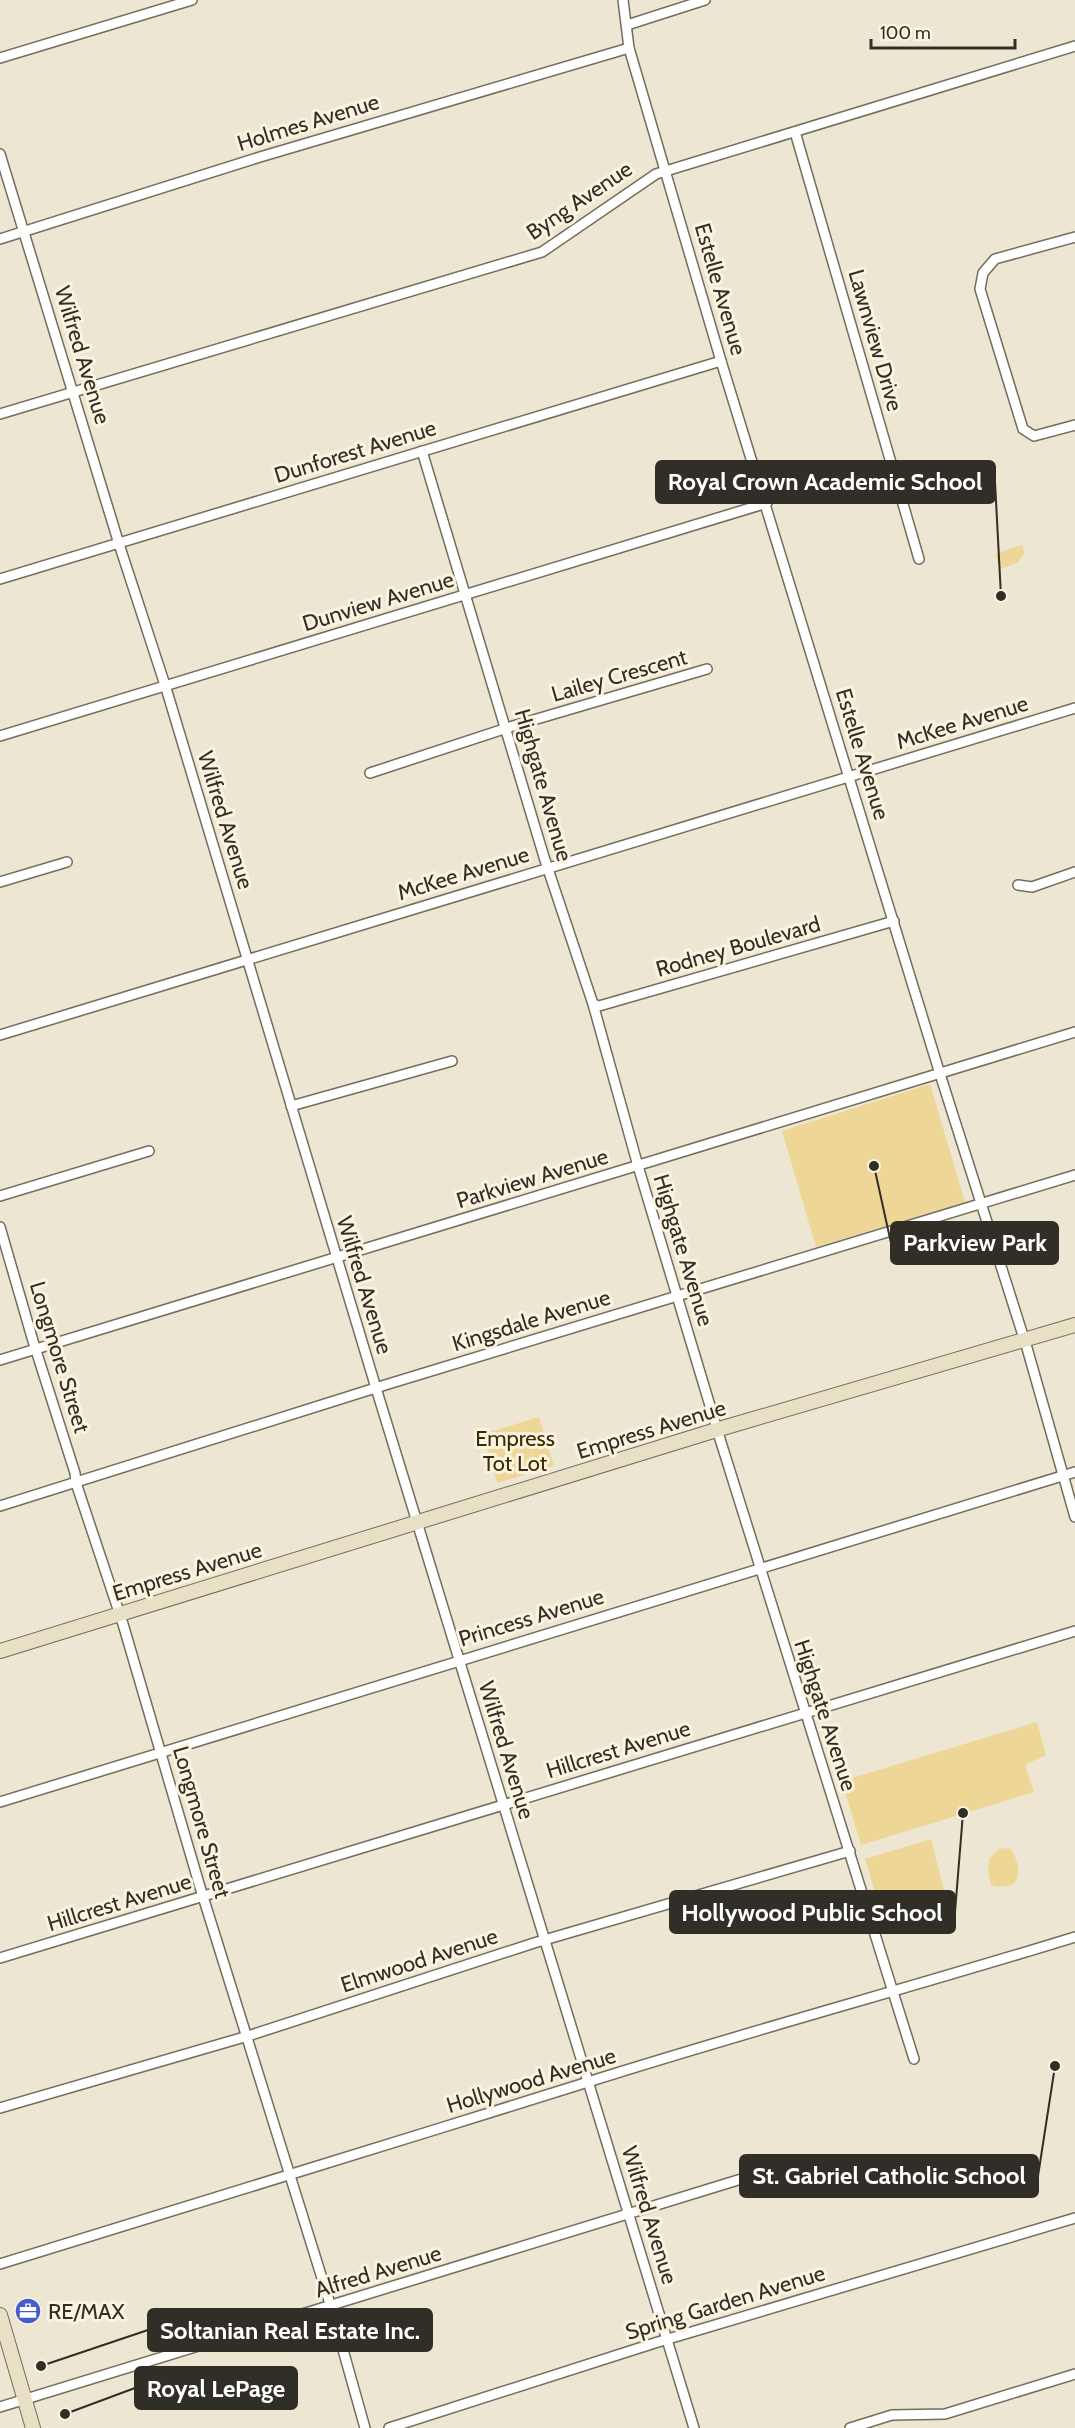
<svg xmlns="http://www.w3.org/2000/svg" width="1075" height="2428" font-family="Cabin,sans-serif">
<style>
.green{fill:#eed696}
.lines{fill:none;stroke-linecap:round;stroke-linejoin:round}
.street-casing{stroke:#736d5b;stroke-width:12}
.secondary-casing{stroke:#736d5b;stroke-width:16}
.street{stroke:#fff;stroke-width:9}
.secondary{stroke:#e8e0c4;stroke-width:14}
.labels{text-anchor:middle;stroke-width:6;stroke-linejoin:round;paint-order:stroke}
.street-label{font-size:22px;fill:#302e26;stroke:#fbf3df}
.park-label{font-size:22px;fill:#3a2c00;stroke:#fbf3df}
.poi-label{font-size:22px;fill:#302e26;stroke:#fbf3df;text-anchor:start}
.leader{fill:none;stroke:#302e26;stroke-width:2}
.callout-dot{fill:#302e26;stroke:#fbf3df;stroke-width:2}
.callout{fill:#302e26;stroke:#302e26;stroke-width:2}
.callout-label{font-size:24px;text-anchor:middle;font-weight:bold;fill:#fff}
</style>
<rect width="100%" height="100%" fill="#ede6d2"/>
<g class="green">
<path d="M1022 545 1025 553 1017 563 1000 569 995 554Z"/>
<path d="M930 1084 965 1202 816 1247 782 1131Z"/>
<path d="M539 1417 554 1466 497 1483 483 1434Z"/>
<path d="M1037 1722 1046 1755 1025 1765 1034 1792 861 1845 842 1781Z"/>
<path d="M931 1839 945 1894 882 1914 865 1859Z"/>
<path d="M1000 1848 1011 1849C1024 1870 1021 1893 991 1885L988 1871 989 1859Z"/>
</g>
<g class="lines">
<defs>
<g id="street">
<path d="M623 0 629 48 721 361 940 1074 1027 1348 1075 1517"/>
<path d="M627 25 705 0"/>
<path d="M0 58 192 0"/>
<path d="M795 132 919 559"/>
<path d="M0 154 119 544 166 688 376 1388 694 2428"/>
<path d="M1075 237 995 259 983 273 980 289 1023 429 1034 436 1075 425"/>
<path d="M0 239 260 157 629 48"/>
<path d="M0 414 542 252 656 174 1075 46"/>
<path d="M422 451 544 857 593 1004 638 1166 720 1439 914 2059"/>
<path d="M0 579 721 361"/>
<path d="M0 736 767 503"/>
<path d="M370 773 513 726 707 669"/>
<path d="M0 882 67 862"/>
<path d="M1018 885 1032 887 1075 872"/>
<path d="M593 1004 599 1006 894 921"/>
<path d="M0 1035 1075 708"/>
<path d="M291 1106 452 1061"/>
<path d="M0 1196 149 1151"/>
<path d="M0 1227 33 1341 75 1473 76 1483 123 1624 200 1887 331 2307 365 2428"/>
<path d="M0 1360 1075 1032"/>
<path d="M0 1506 385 1385 1075 1175"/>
<path d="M0 1802 1075 1472"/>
<path d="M0 1958 1075 1631"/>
<path d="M0 2108 248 2036 534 1943 850 1851"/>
<path d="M0 2264C196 2205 392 2143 588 2082 749 2031 913 1987 1075 1937"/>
<path d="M0 2407 751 2176 765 2168"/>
<path d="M389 2428 658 2342 1075 2218"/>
<path d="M850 2428 892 2415 945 2414 1075 2374"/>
</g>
<g id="secondary">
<path d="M0 1651 726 1427 1075 1325"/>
<path d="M0 2315 33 2428"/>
</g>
</defs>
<use href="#street" class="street-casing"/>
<use href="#secondary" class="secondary-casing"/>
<use href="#street" class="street"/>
<use href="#secondary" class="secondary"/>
</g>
<defs>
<symbol id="office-disc" viewBox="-11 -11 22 22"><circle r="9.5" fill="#445ccf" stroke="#fbf3df"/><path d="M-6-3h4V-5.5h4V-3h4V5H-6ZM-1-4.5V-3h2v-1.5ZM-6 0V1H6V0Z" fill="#fff"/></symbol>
</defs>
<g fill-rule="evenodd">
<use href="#office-disc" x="13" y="2296" width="30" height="30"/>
</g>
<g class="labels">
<g class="street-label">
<text transform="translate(308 122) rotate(-17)" y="8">Holmes Avenue</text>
<text transform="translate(579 200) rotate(-34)" y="8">Byng Avenue</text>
<text transform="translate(721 289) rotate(74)" y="8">Estelle Avenue</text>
<text transform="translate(876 340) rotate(74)" y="8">Lawnview Drive</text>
<text transform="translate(83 355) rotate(73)" y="8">Wilfred Avenue</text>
<text transform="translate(355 451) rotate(-17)" y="8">Dunforest Avenue</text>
<text transform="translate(378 601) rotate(-17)" y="8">Dunview Avenue</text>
<text transform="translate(619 675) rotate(-16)" y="8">Lailey Crescent</text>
<text transform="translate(962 722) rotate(-17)" y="8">McKee Avenue</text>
<text transform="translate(863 754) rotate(73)" y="8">Estelle Avenue</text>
<text transform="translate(544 785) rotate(74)" y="8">Highgate Avenue</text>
<text transform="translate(226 820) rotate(73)" y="8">Wilfred Avenue</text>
<text transform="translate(463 873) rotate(-17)" y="8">McKee Avenue</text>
<text transform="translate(738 946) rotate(-16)" y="8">Rodney Boulevard</text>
<text transform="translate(532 1178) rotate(-17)" y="8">Parkview Avenue</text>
<text transform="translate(684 1250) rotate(73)" y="8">Highgate Avenue</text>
<text transform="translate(365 1285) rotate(73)" y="8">Wilfred Avenue</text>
<text transform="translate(531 1320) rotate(-17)" y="8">Kingsdale Avenue</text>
<text transform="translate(60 1357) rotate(73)" y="8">Longmore Street</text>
<text transform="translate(651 1429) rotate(-17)" y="8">Empress Avenue</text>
<text transform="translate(187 1571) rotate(-17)" y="8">Empress Avenue</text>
<text transform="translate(531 1617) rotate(-17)" y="8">Princess Avenue</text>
<text transform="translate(826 1715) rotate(72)" y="8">Highgate Avenue</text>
<text transform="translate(618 1749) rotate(-17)" y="8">Hillcrest Avenue</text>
<text transform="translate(507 1750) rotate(73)" y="8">Wilfred Avenue</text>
<text transform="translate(202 1822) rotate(74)" y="8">Longmore Street</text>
<text transform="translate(119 1902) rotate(-17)" y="8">Hillcrest Avenue</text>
<text transform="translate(419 1960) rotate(-18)" y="8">Elmwood Avenue</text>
<text transform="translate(531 2080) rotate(-17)" y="8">Hollywood Avenue</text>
<text transform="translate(650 2215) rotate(73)" y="8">Wilfred Avenue</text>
<text transform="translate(378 2271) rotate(-17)" y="8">Alfred Avenue</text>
<text transform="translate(725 2302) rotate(-17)" y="8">Spring Garden Avenue</text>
</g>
<g class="park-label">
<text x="515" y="1446">Empress<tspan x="515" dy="25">Tot Lot</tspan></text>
</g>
<g class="poi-label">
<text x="48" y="2319">RE/MAX</text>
</g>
</g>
<path class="leader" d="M1001 596L995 482M874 1166L891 1243M963 1813L955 1912M1055 2066L1038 2176M41 2366L148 2330M65 2414L135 2388"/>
<g class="callout-dot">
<circle cx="1001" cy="596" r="6"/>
<circle cx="874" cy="1166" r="6"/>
<circle cx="963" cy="1813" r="6"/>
<circle cx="1055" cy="2066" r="6"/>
<circle cx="41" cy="2366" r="6"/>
<circle cx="65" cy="2414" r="6"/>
</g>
<g class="callout">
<rect x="656" y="461" width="339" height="42" rx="6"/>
<rect x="891" y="1222" width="167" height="42" rx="6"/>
<rect x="670" y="1891" width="285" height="42" rx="6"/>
<rect x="740" y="2155" width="298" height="42" rx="6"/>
<rect x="148" y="2309" width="284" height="42" rx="6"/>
<rect x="135" y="2367" width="162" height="42" rx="6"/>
</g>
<g class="callout-label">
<text x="825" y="490">Royal Crown Academic School</text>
<text x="975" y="1251">Parkview Park</text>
<text x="812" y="1921">Hollywood Public School</text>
<text x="889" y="2184">St. Gabriel Catholic School</text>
<text x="290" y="2339">Soltanian Real Estate Inc.</text>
<text x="216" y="2397">Royal LePage</text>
</g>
<path d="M871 39v9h144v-9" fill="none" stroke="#302e26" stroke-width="3"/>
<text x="880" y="39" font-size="18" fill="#302e26" stroke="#fbf3df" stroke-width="4.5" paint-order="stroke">100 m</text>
</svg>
